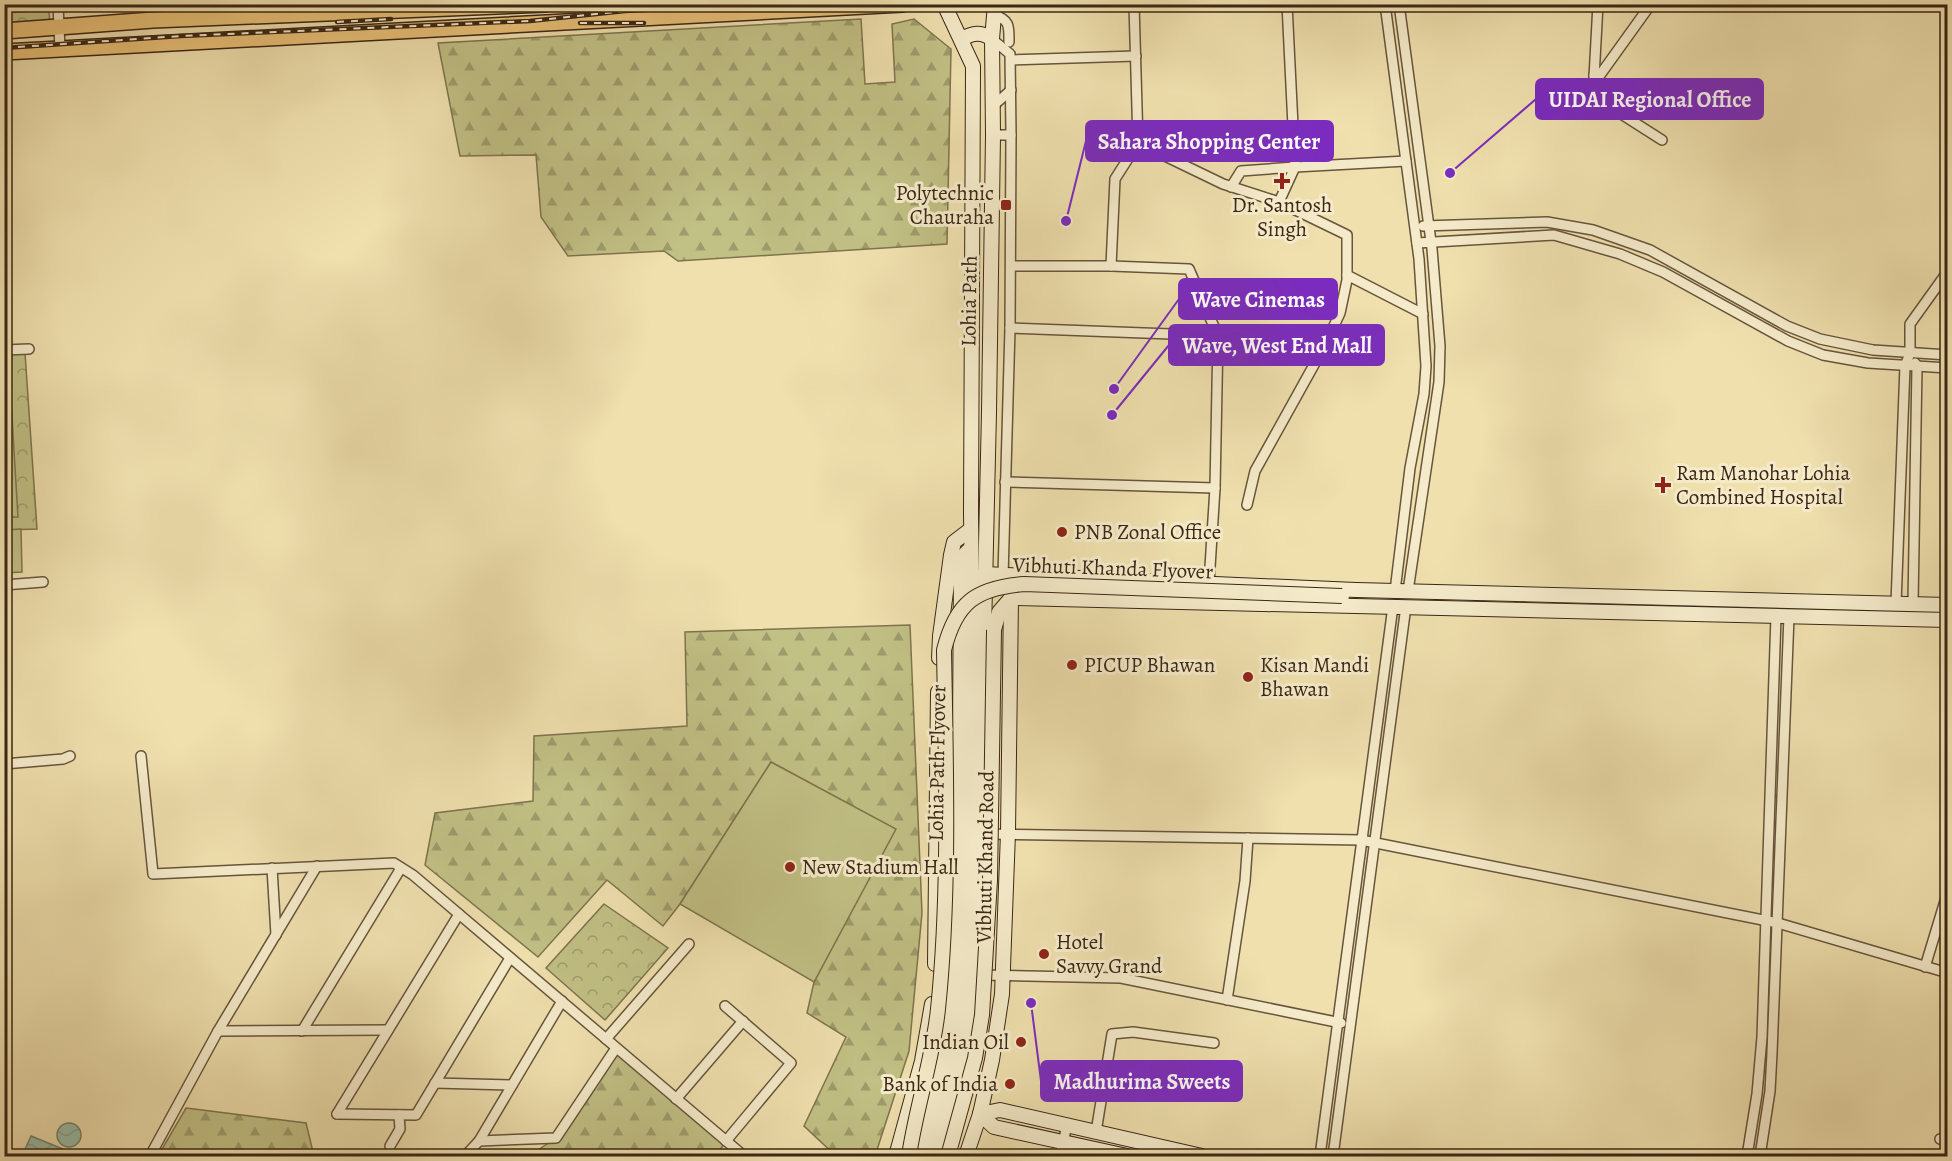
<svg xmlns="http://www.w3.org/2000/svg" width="1952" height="1161" font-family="Alegreya,serif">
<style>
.forest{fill:url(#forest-firs);stroke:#7e744e;stroke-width:1.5}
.park{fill:url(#park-crowns);stroke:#7e744e;stroke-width:1.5}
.pitch{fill:#c1c085;stroke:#7e744e;stroke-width:1.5}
.water{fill:url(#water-waves);stroke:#74816e;stroke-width:1.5}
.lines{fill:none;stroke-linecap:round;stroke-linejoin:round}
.street-casing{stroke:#67553c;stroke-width:12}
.secondary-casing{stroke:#3a2716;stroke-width:16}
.primary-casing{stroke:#3a2716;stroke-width:18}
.street{stroke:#f5ebca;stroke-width:9}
.secondary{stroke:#f5ebca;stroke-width:14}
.primary{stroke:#e8c077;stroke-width:15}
.rail-casing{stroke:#3a2716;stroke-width:4.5}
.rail{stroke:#f5ebca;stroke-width:2;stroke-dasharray:7;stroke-linecap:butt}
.secondary-bridge-casing{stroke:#3a2716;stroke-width:16;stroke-linecap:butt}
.secondary-bridge{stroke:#f5ebca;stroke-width:14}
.poi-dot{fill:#8f2418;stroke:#f5ebca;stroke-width:2}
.labels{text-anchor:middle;stroke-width:6;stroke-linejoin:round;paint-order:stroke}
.poi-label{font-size:21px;fill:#3a2716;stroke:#f5ebca;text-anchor:start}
.street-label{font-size:21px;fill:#3a2716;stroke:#f5ebca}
.leader{fill:none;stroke:#7b2cbf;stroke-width:2}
.callout-dot{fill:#7b2cbf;stroke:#f5ebca;stroke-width:2}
.callout{fill:#7b2cbf;stroke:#7b2cbf;stroke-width:2}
.callout-label{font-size:22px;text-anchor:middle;font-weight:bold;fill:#fff}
</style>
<defs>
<pattern id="forest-firs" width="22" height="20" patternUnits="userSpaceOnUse" patternTransform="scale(1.5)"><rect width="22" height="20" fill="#c1c085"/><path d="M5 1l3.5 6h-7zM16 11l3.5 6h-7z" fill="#9e9c6c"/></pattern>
<pattern id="park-crowns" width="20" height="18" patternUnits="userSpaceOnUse" patternTransform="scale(1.5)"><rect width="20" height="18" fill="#c1c085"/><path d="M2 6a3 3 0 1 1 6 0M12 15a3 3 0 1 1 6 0" fill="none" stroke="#9e9c6c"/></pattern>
<pattern id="water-waves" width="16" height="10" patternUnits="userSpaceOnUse" patternTransform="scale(1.5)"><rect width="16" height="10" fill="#9abda9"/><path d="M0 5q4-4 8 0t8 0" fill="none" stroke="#85a291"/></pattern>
</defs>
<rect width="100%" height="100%" fill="#efe0ae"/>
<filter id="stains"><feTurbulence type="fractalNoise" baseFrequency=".00333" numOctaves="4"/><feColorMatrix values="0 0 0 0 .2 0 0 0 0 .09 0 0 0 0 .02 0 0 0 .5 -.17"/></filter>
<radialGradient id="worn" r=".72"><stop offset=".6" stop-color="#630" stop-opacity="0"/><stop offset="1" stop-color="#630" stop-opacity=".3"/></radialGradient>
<g class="forest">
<path d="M861 19 865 84 895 82 892 24 914 19 951 49 947 244 678 261 664 251 568 256 541 217 536 155 460 156 438 43Z"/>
<path d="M910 625 922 913 909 1051 875 1156H836L804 1126 846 1037 807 1013 814 982 895 829 771 762 680 904 663 926 607 880 538 957 425 865 435 813 533 801 534 736 687 726 685 632Z"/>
<path d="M616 1048 726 1141 716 1156H529L556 1138Z"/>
<path d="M186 1108 306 1123 314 1156H158Z"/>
</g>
<g class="park">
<path d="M49 10 50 28 5 31V13Z"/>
<path d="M25 353 37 529 5 530 4 354Z"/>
<path d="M604 904 668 948 605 1020 546 968Z"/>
</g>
<g class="pitch">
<path d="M4 375 10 384 18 517H5Z"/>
<path d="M21 529 22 572 5 573V530Z"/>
<path d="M771 762 896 829 814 982 680 904Z"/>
</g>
<g class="water">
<circle cx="69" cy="1135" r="12"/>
<path d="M31 1136 75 1154 74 1156H22Z"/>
</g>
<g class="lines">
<defs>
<g id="street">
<path d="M58 4 60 49"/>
<path d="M1287 4 1295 167 1406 161"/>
<path d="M1385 4 1419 259 1426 366 1424 394 1410 468 1395 591"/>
<path d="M1399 4 1432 249 1440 346 1439 382 1408 591"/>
<path d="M1598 4 1593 96 1662 140"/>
<path d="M4 6 22 4"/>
<path d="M994 15C1010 20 1009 26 1009 42"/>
<path d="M992 39 1010 54 1011 135"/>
<path d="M1011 60 1136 56"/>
<path d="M1594 75H1600L1651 4"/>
<path d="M993 106 1011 90"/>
<path d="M993 135H1011L1010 328 1003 576"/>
<path d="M1138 143 1223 184 1279 202"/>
<path d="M1231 187 1241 171 1295 167 1279 202 1347 235V280L1340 313 1325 345 1255 471 1247 505"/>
<path d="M1423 226 1547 222 1593 230 1650 250 1787 326 1820 339 1873 350 1948 355"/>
<path d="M1417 243 1554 235 1620 254 1663 272 1788 341 1823 355 1868 363 1948 368"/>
<path d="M1011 266H1111L1189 269 1218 336 1215 488 1209 583"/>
<path d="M1111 266 1115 179 1138 143 1134 4"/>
<path d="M1347 275 1423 314"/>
<path d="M1010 328 1307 339 1325 345"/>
<path d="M4 350 29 349"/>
<path d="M1005 482 1215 488"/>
<path d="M4 585 43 582"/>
<path d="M1896 604 1905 366 1910 353V324L1948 271"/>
<path d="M1913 604 1917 366 1915 363"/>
<path d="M141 756 153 874 394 863 413 875 744 1156"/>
<path d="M4 764 63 759 70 756"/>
<path d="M988 834 1361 840 1778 923 1948 973"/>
<path d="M272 868 276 935"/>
<path d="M1925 967 1948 891"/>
<path d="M981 975 1121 978 1341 1023"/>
<path d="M1227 1000 1245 881 1248 838"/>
<path d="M725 1006 791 1063 726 1141"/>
<path d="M218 1031 388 1030"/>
<path d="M302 1031 401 868"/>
<path d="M606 1039 689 944"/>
<path d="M435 1083 512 1085"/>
<path d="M676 1099 743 1021"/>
<path d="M337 1114 416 1115 510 958"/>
<path d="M337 1114 459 914"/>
<path d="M1096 1132 1112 1034 1133 1032 1214 1043"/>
<path d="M1940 1139 1948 1140"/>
<path d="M479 1141 556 1138 616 1048"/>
<path d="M390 1146 400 1129 399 1115"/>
<path d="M150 1156 218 1031 317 866"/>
<path d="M465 1156 479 1141 562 1001"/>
<path d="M1060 1156 1067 1125"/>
<path d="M1320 1156 1393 606"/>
<path d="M1333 1156 1406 606"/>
<path d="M1747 1156 1757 1094 1762 1037 1776 616"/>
<path d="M1760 1156 1770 1091 1772 1053 1789 616"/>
</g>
<g id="secondary">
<path d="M961 39C973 33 981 31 992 39"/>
<path d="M984 574 1356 590 1948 605"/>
<path d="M1011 598 1948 620"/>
<path d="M994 630 999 612 1011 598"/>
<path d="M939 658 940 636 951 555 954 542 971 529"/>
<path d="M935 964 938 692"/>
<path d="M980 1114 1000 1110 1202 1156"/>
<path d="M980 1114 994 1127 1127 1156"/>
<path d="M913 1152 928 1111 944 1049 952 991 960 735 961 567 964 555 970 549"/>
<path d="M896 1156 922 1061 932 1004"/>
<path d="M926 1156 944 1098 954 1057 965 964 970 800 972 591 971 514 973 66 944 4"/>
<path d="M937 1156C955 1100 969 1042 976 983L989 412 993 135 992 39 995 4"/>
<path d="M966 1156 980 1114 992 1060 1002 994 1008 833 1011 598"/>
</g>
<g id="primary">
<path d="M4 31 153 20 546 4"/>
<path d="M4 52 903 4"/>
</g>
</defs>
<use href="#street" class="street-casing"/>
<use href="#secondary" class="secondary-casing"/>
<use href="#primary" class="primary-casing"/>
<use href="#street" class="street"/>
<use href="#secondary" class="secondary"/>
<use href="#primary" class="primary"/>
<defs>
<g id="rail">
<path d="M337 22 391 19"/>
<path d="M580 23H644"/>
<path d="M4 48 181 36 530 21 625 11 756 4"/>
</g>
</defs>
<use href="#rail" class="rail-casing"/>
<use href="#rail" class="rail"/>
<defs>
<g id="secondary-bridge">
<path d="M909 1156C916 1107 933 1059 938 1009 950 893 946 767 944 650 956 602 976 588 1024 584L1342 596"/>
<path d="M948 1156 975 1058 982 1015 990 880 994 630"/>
</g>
</defs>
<use href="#secondary-bridge" class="secondary-bridge-casing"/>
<use href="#secondary-bridge" class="secondary-bridge"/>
</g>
<g class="poi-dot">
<path d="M1279 172h6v6h6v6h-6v6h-6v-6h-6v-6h6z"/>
<rect x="1000" y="199" width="12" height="12" rx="3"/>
<path d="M1660 476h6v6h6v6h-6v6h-6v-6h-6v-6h6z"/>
<circle cx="1062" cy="532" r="6"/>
<circle cx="1072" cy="665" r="6"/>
<circle cx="1248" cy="677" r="6"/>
<circle cx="790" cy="867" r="6"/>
<circle cx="1044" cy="954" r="6"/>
<circle cx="1021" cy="1042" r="6"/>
<circle cx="1010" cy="1084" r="6"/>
</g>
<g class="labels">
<g class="poi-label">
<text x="994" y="200" text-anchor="end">Polytechnic<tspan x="994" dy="24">Chauraha</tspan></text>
<text x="1282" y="212" text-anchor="middle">Dr. Santosh<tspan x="1282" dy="24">Singh</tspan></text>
<text x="1676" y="480">Ram Manohar Lohia<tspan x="1676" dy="24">Combined Hospital</tspan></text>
<text x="1074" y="539">PNB Zonal Office</text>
<text x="1084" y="672">PICUP Bhawan</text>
<text x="1260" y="672">Kisan Mandi<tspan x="1260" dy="24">Bhawan</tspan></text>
<text x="802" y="874">New Stadium Hall</text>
<text x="1056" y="949">Hotel<tspan x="1056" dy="24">Savvy Grand</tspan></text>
<text x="1009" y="1049" text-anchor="end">Indian Oil</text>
<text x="998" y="1091" text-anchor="end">Bank of India</text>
</g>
<g class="street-label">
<text transform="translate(969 301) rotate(-89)" y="7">Lohia Path</text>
<text transform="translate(1113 568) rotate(2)" y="7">Vibhuti Khanda Flyover</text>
<text transform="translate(937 763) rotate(-89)" y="7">Lohia Path Flyover</text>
<text transform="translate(985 857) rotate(-89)" y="7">Vibhuti Khand Road</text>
</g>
</g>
<path class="leader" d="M1450 173L1536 99M1066 221L1086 141M1114 389L1179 299M1112 415L1169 345M1031 1003L1041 1081"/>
<g class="callout-dot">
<circle cx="1450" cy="173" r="6"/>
<circle cx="1066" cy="221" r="6"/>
<circle cx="1114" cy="389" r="6"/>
<circle cx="1112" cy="415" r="6"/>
<circle cx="1031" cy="1003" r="6"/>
</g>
<g class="callout">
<rect x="1536" y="79" width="227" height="40" rx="6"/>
<rect x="1086" y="121" width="247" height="40" rx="6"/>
<rect x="1179" y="279" width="158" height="40" rx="6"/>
<rect x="1169" y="325" width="215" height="40" rx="6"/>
<rect x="1041" y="1061" width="201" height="40" rx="6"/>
</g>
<g class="callout-label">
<text x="1650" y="107">UIDAI Regional Office</text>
<text x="1209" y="149">Sahara Shopping Center</text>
<text x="1258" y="307">Wave Cinemas</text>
<text x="1277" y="353">Wave, West End Mall</text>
<text x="1142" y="1089">Madhurima Sweets</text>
</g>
<rect width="1952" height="1161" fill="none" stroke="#efe0ae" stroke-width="24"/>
<rect x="6" y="6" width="1940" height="1149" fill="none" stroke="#3a2716" stroke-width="3"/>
<rect x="12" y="12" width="1928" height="1137" fill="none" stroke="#3a2716" stroke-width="1.5"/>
<rect width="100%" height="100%" filter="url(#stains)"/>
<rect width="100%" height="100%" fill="url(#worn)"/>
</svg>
